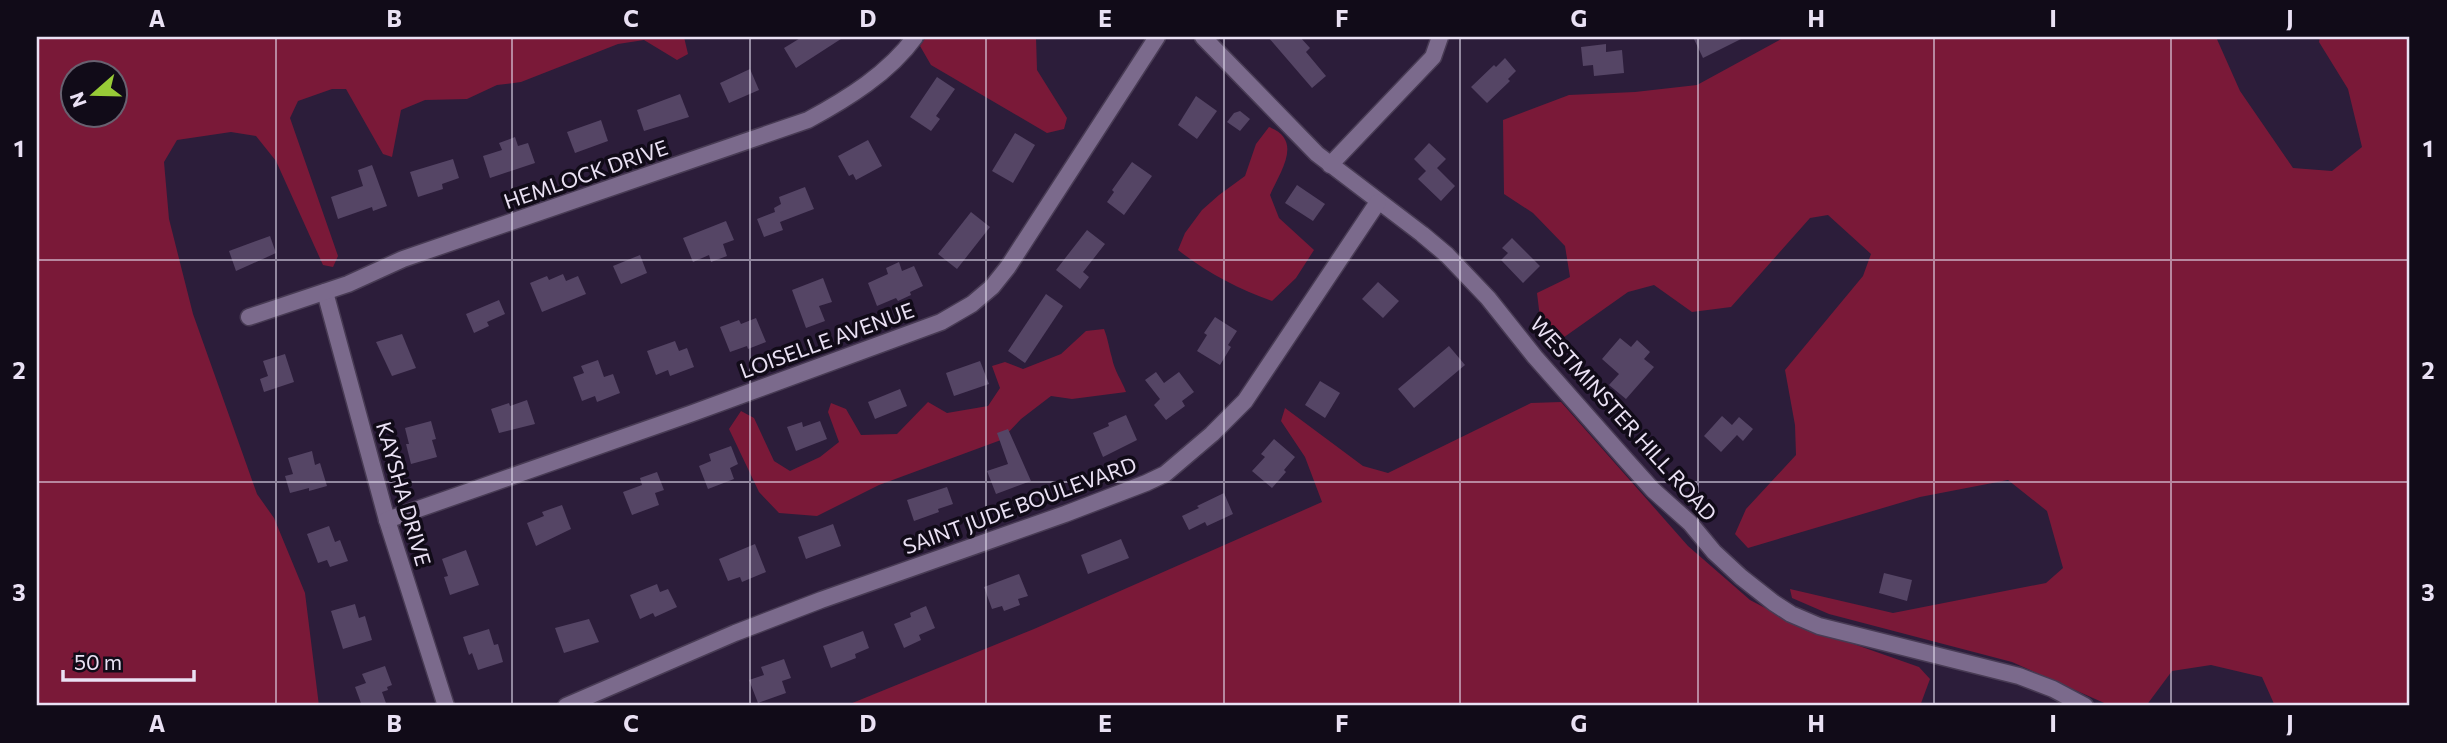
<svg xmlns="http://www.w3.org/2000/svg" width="2447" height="743" font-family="Commissioner,sans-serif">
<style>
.green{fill:#7a1938;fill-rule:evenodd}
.building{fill:#554565}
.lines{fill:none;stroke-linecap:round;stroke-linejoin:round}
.street-casing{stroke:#483b54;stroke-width:19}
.street{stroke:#7b6a8c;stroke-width:16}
.grid{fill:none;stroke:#eae1f4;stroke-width:2;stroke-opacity:0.55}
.labels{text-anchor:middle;stroke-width:7;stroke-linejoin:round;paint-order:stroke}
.street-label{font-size:21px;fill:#eae1f4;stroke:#110b18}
.neatline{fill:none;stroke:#eae1f4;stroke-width:2.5}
.grid-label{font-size:23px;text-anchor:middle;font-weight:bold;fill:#eae1f4}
</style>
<rect width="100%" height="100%" fill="#2c1d3a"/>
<g class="green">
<path d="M37 37H684L688 54 677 60 644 40 618 44 521 82 497 85 467 99 425 100 401 110 392 157 383 154 346 89H332L298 101 290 118 338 256 333 267 323 265 276 161 256 136 231 132 177 140 164 162 169 219 193 314 257 494 274 518 305 593 319 706H37ZM74 74H116V116H74Z"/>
<path d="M926 37H1036L1037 70 1067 118 1064 129 1047 133 931 65 920 46Z"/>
<path d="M1785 37H2216L2240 91 2293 168 2332 171 2362 147 2348 89 2319 42 2320 37H2410V706H2275L2262 677 2211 665 2172 671 2146 706H2111L2012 662 1829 614 1792 598 1790 589 1893 613 2046 583 2063 568 2047 511 2008 480 1920 497 1748 548 1735 534 1746 509 1796 455 1795 425 1785 370 1863 276 1871 254 1828 215 1810 218 1731 307 1692 312 1654 285 1628 292 1553 345 1541 326 1537 293 1570 277 1565 246 1533 213 1504 194 1503 120 1569 95 1635 92 1697 85Z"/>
<path d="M1269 127C1304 140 1280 172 1270 195L1279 218 1314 250 1296 278 1272 301C1238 289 1206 272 1178 250L1185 233 1202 210 1219 195 1245 176 1256 144Z"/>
<path d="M1104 329C1108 339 1109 348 1112 358 1114 370 1122 381 1126 392L1072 399 1051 396 1021 419 1001 440 879 485 817 516 779 513 759 492 729 429 741 411 754 418 774 461 790 471 820 457 839 442 828 412 831 403 846 409 861 435 897 434 928 402 947 413 988 406 1000 388 992 366 1005 362 1023 369 1061 354 1086 331Z"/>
<path d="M1561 402 1688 546 1750 600 1794 623 1919 667 1930 679 1920 706H845L1034 629 1322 502 1305 457 1281 421 1285 408 1363 466 1388 473 1531 403Z"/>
</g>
<g class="building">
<path d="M802 37H844L796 68 784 48Z"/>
<path d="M1268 37H1300L1310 48 1306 52 1326 76 1312 88Z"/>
<path d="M1693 37H1745L1703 58Z"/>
<path d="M1606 44V52L1622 50 1624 73 1594 76 1593 65 1583 66 1581 47Z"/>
<path d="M1505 58 1516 71 1508 79 1510 81 1487 103 1471 87 1494 65 1496 67Z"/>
<path d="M750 69 759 90 729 103 720 83Z"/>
<path d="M937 77 955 89 936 116 940 119 931 131 910 117Z"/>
<path d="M680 94 689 117 644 131 637 110Z"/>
<path d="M1196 96 1217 111 1197 139 1178 125Z"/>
<path d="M1240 111 1250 119 1240 131 1227 122 1234 113Z"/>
<path d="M601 120 608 141 575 153 567 132Z"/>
<path d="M1015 133 1035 145 1013 183 992 171Z"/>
<path d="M515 137 518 146 528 143 535 163 490 178 483 156 502 150 499 143Z"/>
<path d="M868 140 882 166 856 180 853 174 849 176 838 156Z"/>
<path d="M1429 143 1446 159 1437 168 1455 186 1441 201 1418 179 1426 171 1414 159Z"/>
<path d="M453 159 459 178 442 184 443 189 418 197 410 172Z"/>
<path d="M1132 162 1152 176 1124 215 1107 202 1114 192 1112 190Z"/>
<path d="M372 165 387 206 373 211 372 207 338 219 331 197 363 186 358 170Z"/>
<path d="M1297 185 1325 204 1313 221 1285 203Z"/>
<path d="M805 187 814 209 780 222 783 230 764 237 757 219 775 212 774 208 781 204 779 197Z"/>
<path d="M971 212 990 227 957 269 938 254Z"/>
<path d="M726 221 734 240 723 244 727 256 711 262 709 255 693 262 683 238Z"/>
<path d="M1087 230 1105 244 1083 272 1089 277 1080 289 1056 270Z"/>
<path d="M270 236 276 253 236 271 229 251Z"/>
<path d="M1512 238 1540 266 1523 283 1501 260 1508 253 1502 248Z"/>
<path d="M640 255 647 273 621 284 613 266Z"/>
<path d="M899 262 902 271 914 266 923 286 910 292 911 295 898 301 896 298 877 306 868 283 888 274 886 268Z"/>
<path d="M563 274 566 281 578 276 586 294 542 312 530 283 547 276 549 280Z"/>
<path d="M823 278 832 302 819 306 825 321 806 328 792 290Z"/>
<path d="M1378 282 1399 301 1383 318 1362 299Z"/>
<path d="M1046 294 1063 306 1025 363 1008 351Z"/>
<path d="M499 300 505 314 487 322 489 326 474 333 466 314Z"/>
<path d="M1215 317 1237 331 1228 345 1231 347 1220 365 1197 351 1207 335 1204 333Z"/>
<path d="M756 318 766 342 748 349 747 346 730 352 720 327 739 320 741 324Z"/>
<path d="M402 334 416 368 392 376 376 342Z"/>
<path d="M1620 338 1631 347 1637 340 1650 352 1644 359 1654 367 1626 399 1609 385 1619 374 1602 359Z"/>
<path d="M675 341 679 351 687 348 694 367 670 376 668 370 656 375 647 351Z"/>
<path d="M1449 346 1465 365 1414 408 1398 389Z"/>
<path d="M285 354 294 382 264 392 260 379 268 376 263 361Z"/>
<path d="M598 360 604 377 613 374 620 393 597 402 595 396 582 401 573 377 584 373 581 366Z"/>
<path d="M980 361 989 384 954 396 946 373Z"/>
<path d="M1156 372 1164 383 1179 372 1194 392 1182 401 1185 406 1166 420 1154 405 1160 399 1145 380Z"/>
<path d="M1320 381 1340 393 1325 418 1305 405Z"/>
<path d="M900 389 907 406 875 419 868 402Z"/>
<path d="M527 400 535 424 499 433 491 409 509 403 510 406Z"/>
<path d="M1126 415 1137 440 1103 457 1093 433 1109 426 1108 423Z"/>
<path d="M1722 416 1732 425 1739 417 1753 429 1743 441 1737 435 1721 452 1704 436Z"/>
<path d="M431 421 436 439 432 440 437 457 411 464 406 444H409L405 428Z"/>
<path d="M820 421 827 439 796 451 787 427 802 422 803 427Z"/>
<path d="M1008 429 1031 481 996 494 987 471 1008 464 997 433Z"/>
<path d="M1274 439 1295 457 1284 470 1286 472 1272 488 1252 471 1265 457 1261 454Z"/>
<path d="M731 446 738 464 730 468 734 479 708 489 699 466 711 461 709 454Z"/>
<path d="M312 451 315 465 320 463 327 486 309 491V488L290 493 285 476 293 474 288 458Z"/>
<path d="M657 472 664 490 655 493 659 505 632 515 623 492 642 485 640 478Z"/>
<path d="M947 487 953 504 938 509 939 512 914 521 907 500Z"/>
<path d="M1224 493 1233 514 1207 526 1205 522 1189 530 1182 516 1199 508 1197 506Z"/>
<path d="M562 505 571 529 536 546 527 523 544 516 542 512Z"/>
<path d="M833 524 841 546 806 559 798 537Z"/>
<path d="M329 526 335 542 340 540 348 561 330 567 327 560 318 563 307 534Z"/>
<path d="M1121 539 1129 558 1088 574 1081 555Z"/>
<path d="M755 544 766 572 742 582 740 577 728 581 719 559Z"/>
<path d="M466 550 479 585 450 595 444 577 448 576 442 559Z"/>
<path d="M1884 573 1912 580 1907 601 1879 593Z"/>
<path d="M1019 574 1028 596 1018 599 1020 605 1004 611 1002 606 992 609 984 587Z"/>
<path d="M657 584 660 592 668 589 677 607 655 617 653 613 640 619 630 595Z"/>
<path d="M355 604 359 618 365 616 372 640 343 649 331 611Z"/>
<path d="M926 606 935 628 919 635 921 640 904 648 894 624 911 617 910 613Z"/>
<path d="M589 619 599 642 564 653 555 628Z"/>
<path d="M489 629 494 645 498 644 503 662 478 670 472 653 469 655 463 637Z"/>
<path d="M863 631 869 648 855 654 856 658 831 668 823 646Z"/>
<path d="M784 659 791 678 782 681 786 693 758 703 749 680 764 675 761 667Z"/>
<path d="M385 666 392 685 387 687 388 690 382 692 387 706H362L355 687 366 683 362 674Z"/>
</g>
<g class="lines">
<defs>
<g id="street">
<path d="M1203 37 1317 154 1422 234 1447 255 1488 298 1535 357 1626 460 1653 490 1690 523 1714 552 1741 577 1774 603 1791 614 1819 626 2019 676 2053 689 2085 706"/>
<path d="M1330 165 1433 57 1440 37"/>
<path d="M325 292 387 520 446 706"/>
<path d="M249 317 348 284 403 259 808 120C847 99 889 73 915 37"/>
<path d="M387 520 690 414 941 322 972 304 992 287 1008 267 1157 37"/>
<path d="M566 706 735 633 821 600 1065 514 1146 483 1165 474 1212 434 1245 401 1378 202"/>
</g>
</defs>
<use href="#street" class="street-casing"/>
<use href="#street" class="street"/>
</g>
<path class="grid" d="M276 37V706M512 37V706M750 37V706M986 37V706M1224 37V706M1460 37V706M1698 37V706M1934 37V706M2171 37V706M37 260H2410M37 482H2410"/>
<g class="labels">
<g class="street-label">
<text transform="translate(586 175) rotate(-19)" y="7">HEMLOCK DRIVE</text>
<text transform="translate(827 341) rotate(-20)" y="7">LOISELLE AVENUE</text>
<text transform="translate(1623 419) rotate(48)" y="7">WESTMINSTER HILL ROAD</text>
<text transform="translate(403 494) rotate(74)" y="7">KAYSHA DRIVE</text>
<text transform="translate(1020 506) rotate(-20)" y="7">SAINT JUDE BOULEVARD</text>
</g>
</g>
<rect width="2447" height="743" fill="none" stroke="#110b18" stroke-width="77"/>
<g transform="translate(94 94) rotate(250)"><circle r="33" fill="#110b18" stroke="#686170" stroke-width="2"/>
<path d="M0-5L12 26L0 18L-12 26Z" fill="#98cb37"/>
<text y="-10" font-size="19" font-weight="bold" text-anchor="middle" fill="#eae1f4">N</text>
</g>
<path d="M63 670v10h131v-10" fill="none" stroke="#eae1f4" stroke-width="3.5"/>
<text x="74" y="670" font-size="21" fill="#eae1f4" stroke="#110b18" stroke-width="5" paint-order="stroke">50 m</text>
<rect x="38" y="38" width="2370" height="666" class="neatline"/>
<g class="grid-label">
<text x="157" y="27">A</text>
<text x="394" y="27">B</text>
<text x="631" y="27">C</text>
<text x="868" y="27">D</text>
<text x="1105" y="27">E</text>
<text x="1342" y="27">F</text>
<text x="1579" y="27">G</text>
<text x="1816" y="27">H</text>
<text x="2053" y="27">I</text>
<text x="2290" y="27">J</text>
<text x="19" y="157">1</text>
<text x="2428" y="157">1</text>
<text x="19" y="379">2</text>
<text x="2428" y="379">2</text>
<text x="19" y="601">3</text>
<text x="2428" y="601">3</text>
<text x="157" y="732">A</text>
<text x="394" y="732">B</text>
<text x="631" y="732">C</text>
<text x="868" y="732">D</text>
<text x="1105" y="732">E</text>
<text x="1342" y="732">F</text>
<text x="1579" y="732">G</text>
<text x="1816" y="732">H</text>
<text x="2053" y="732">I</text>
<text x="2290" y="732">J</text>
</g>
</svg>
